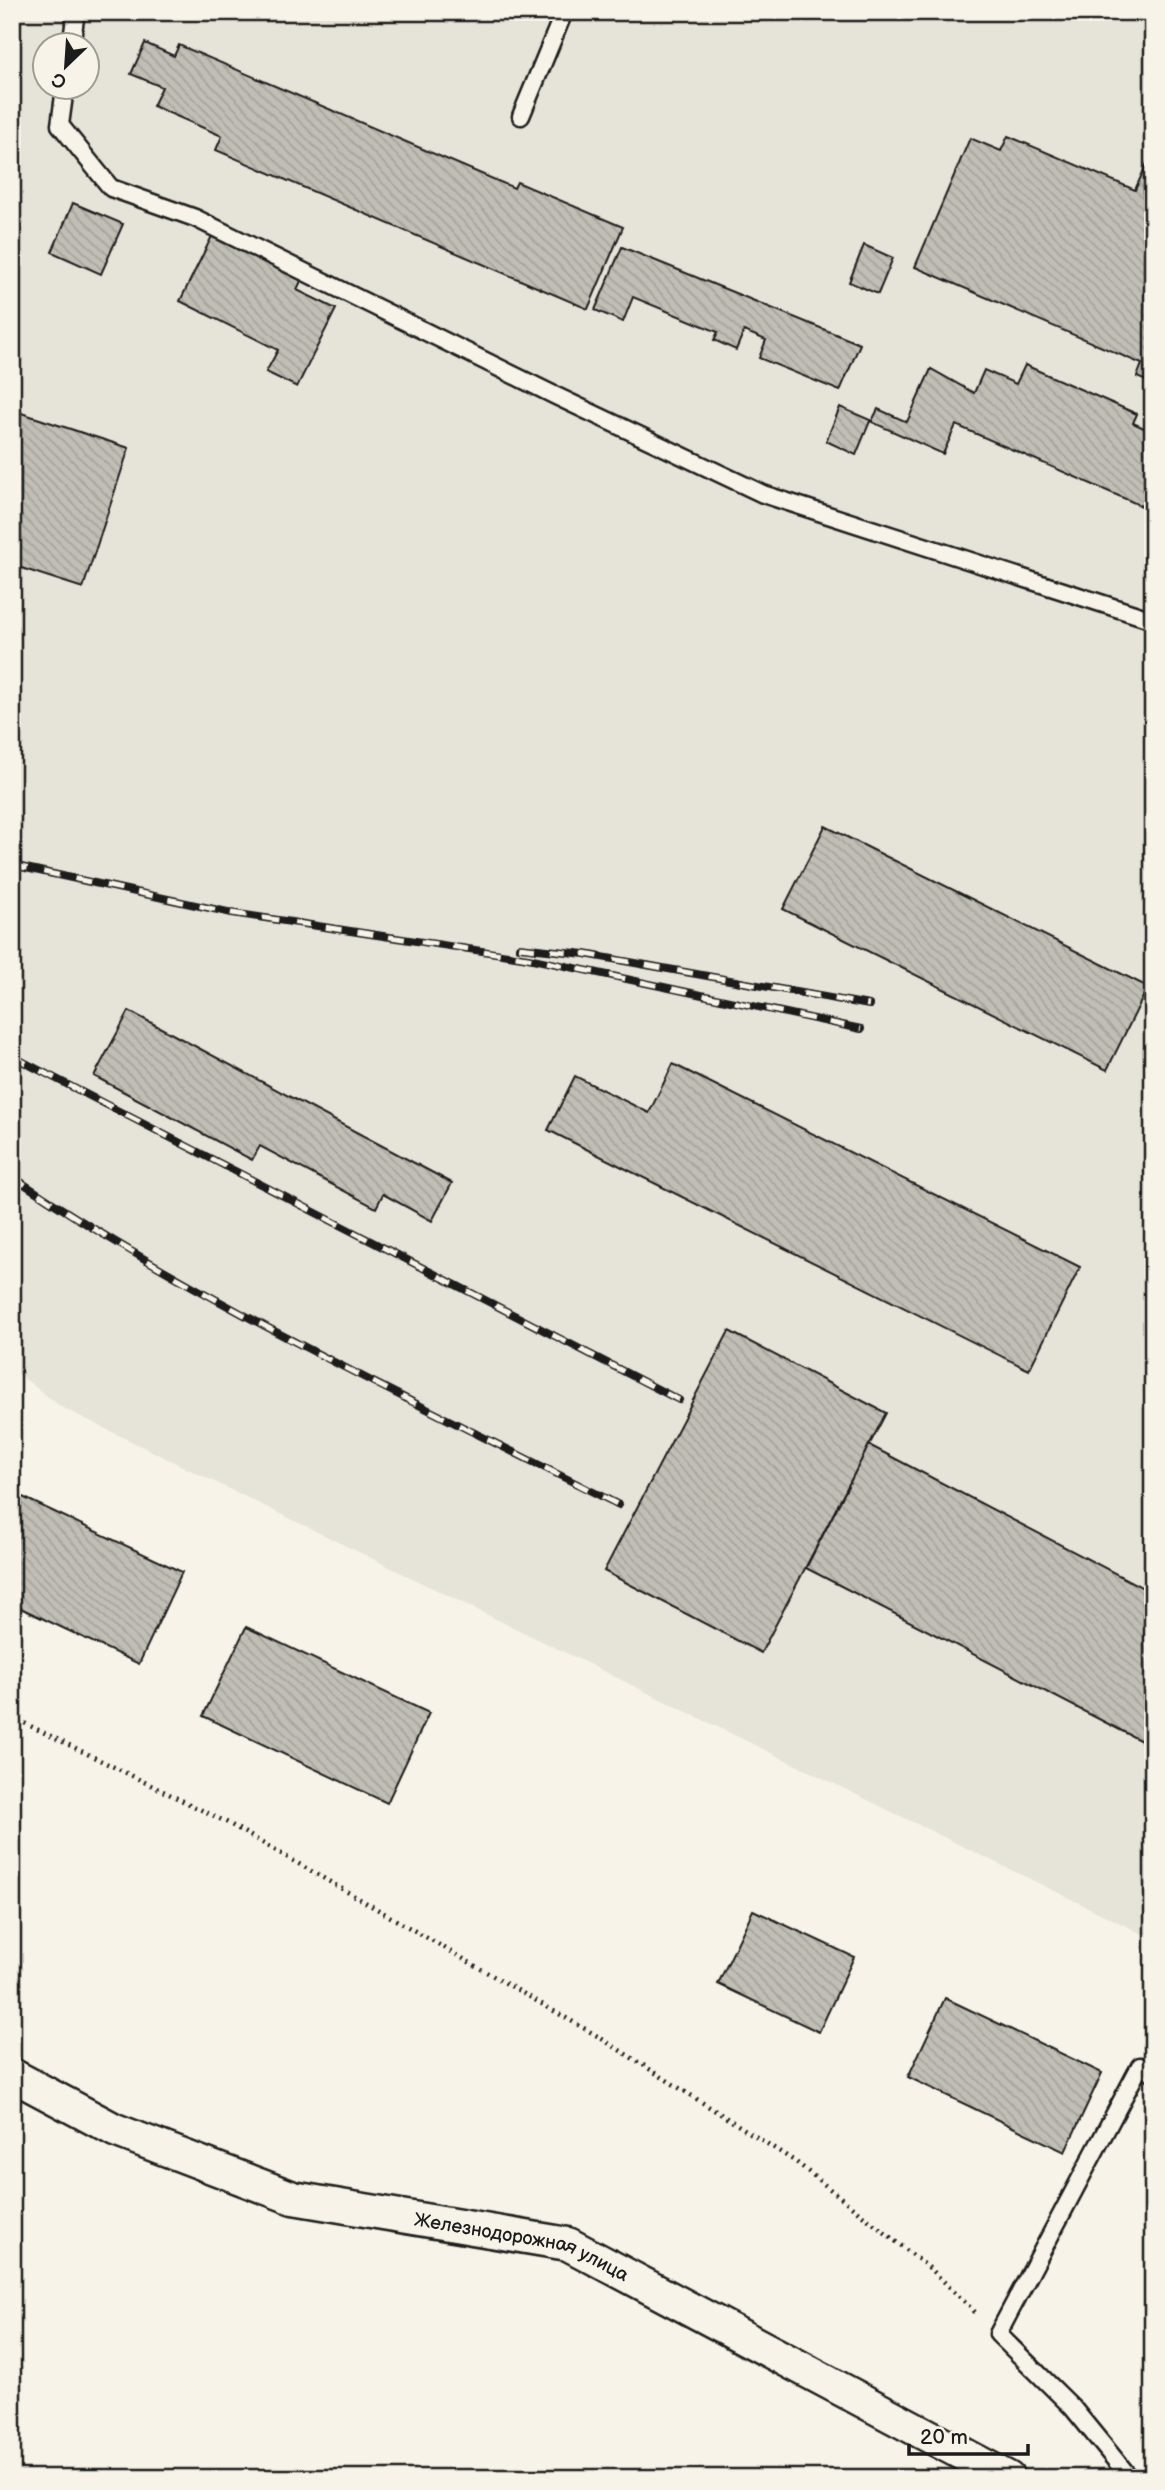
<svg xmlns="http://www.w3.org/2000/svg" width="1165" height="2490" font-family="'Balsamiq Sans',sans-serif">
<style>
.built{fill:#e6e3d9;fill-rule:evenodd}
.building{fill:url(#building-back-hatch);stroke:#1c1c1c;stroke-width:2}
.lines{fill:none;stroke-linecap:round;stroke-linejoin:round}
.lane-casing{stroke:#1c1c1c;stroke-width:21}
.street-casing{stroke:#1c1c1c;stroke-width:37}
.path{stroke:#1c1c1c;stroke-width:4.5;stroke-dasharray:2 5;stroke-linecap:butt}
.lane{stroke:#f7f3e8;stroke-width:16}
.street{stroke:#f7f3e8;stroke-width:32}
.rail-casing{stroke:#1c1c1c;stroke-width:8}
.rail{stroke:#f7f3e8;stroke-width:5;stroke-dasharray:16;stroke-linecap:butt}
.labels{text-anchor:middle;stroke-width:6;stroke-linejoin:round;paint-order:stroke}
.street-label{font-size:19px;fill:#1c1c1c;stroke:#f7f3e8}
</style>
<defs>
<pattern id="building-back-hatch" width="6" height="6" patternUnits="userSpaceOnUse" patternTransform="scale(1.75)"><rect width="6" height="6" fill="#c0beb5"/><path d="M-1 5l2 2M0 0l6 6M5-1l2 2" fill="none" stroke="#a4a39b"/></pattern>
</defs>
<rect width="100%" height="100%" fill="#f7f3e8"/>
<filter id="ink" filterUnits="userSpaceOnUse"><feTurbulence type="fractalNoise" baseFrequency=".0143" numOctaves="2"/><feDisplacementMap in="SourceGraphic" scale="14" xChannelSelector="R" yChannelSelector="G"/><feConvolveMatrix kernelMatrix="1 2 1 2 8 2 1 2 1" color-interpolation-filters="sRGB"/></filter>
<g filter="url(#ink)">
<path class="built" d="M12 12H1153V1939L61 1407 12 1369ZM46 46H88V88H46Z"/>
<g class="building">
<path d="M145 43 174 56 179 45 514 188 517 182 623 227 588 309 216 150 222 136 153 106 162 87 131 74Z"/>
<path d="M1008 136 1135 190 1153 150V384L1137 377 1142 364 915 267 970 138 1001 151Z"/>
<path d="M73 203 123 224 101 274 52 252Z"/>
<path d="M214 232 303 276 297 290 336 309 297 387 266 372 278 350 180 301Z"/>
<path d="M864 245 893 258 878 294 849 282Z"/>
<path d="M622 247 860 344 840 391 759 358 766 340 744 331 736 350 714 340 718 332 633 297 623 322 595 310Z"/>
<path d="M1025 365 1137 414 1133 423 1153 432V511L956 425 943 454 870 421 856 455 826 441 840 407 872 421 878 409 907 422 931 369 974 393 984 370 1016 384Z"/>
<path d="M12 410 129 448 83 588 12 565Z"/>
<path d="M825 826 1148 987 1107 1070 783 909Z"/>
<path d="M129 1011 452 1183 432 1221 383 1194 376 1208 260 1146 252 1160 94 1076Z"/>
<path d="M673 1064 1080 1267 1029 1370 548 1130 575 1076 649 1113Z"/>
<path d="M729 1331 886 1413 761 1653 604 1571Z"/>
<path d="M869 1445 1153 1593V1747L806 1568Z"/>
<path d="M12 1492 182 1572 139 1664 12 1604Z"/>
<path d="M246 1627 429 1713 387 1803 203 1716Z"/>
<path d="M753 1910 854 1957 819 2032 718 1984Z"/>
<path d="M945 1998 1102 2073 1065 2152 908 2077Z"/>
</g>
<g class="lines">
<defs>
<g id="lane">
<path d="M71 46 76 12"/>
<path d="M65 88 60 125 111 188 195 218 556 396 763 494 1153 620"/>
<path d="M521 116 564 12"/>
<path d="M1130 2478 1072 2407 998 2334 1140 2066 1153 2073"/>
</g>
<g id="street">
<path id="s1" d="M12 2075 115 2130 293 2198 568 2244 1008 2478"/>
</g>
</defs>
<use href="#lane" class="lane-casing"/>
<use href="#street" class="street-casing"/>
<path class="path" d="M12 1717 226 1822 599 2037 796 2162 933 2271 977 2314"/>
<use href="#lane" class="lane"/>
<use href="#street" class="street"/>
<defs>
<g id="rail">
<path d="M12 865 232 913 528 958 861 1029"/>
<path d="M519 947 585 954 869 1005"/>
<path d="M12 1056 679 1400"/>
<path d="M12 1176C203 1305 414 1401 619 1505"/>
</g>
</defs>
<use href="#rail" class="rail-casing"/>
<use href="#rail" class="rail"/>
</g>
</g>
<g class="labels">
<g class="street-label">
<text dy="7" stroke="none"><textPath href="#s1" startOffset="542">Железнодорожная улица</textPath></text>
</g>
</g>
<rect width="1165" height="2490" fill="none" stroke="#f7f3e8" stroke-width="42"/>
<rect x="21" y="21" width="1123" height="2448" fill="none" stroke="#1c1c1c" stroke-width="2.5" filter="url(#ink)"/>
<g transform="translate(66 66) rotate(205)"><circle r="33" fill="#f7f3e8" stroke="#9f9d96" stroke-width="2"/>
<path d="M0-5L12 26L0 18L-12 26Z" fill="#1c1c1c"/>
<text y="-10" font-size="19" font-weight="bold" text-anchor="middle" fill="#1c1c1c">С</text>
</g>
<path d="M909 2444v10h119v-10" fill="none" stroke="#1c1c1c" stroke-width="3.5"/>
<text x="920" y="2444" font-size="21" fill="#1c1c1c" stroke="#f7f3e8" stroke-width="5" paint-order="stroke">20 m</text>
</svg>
